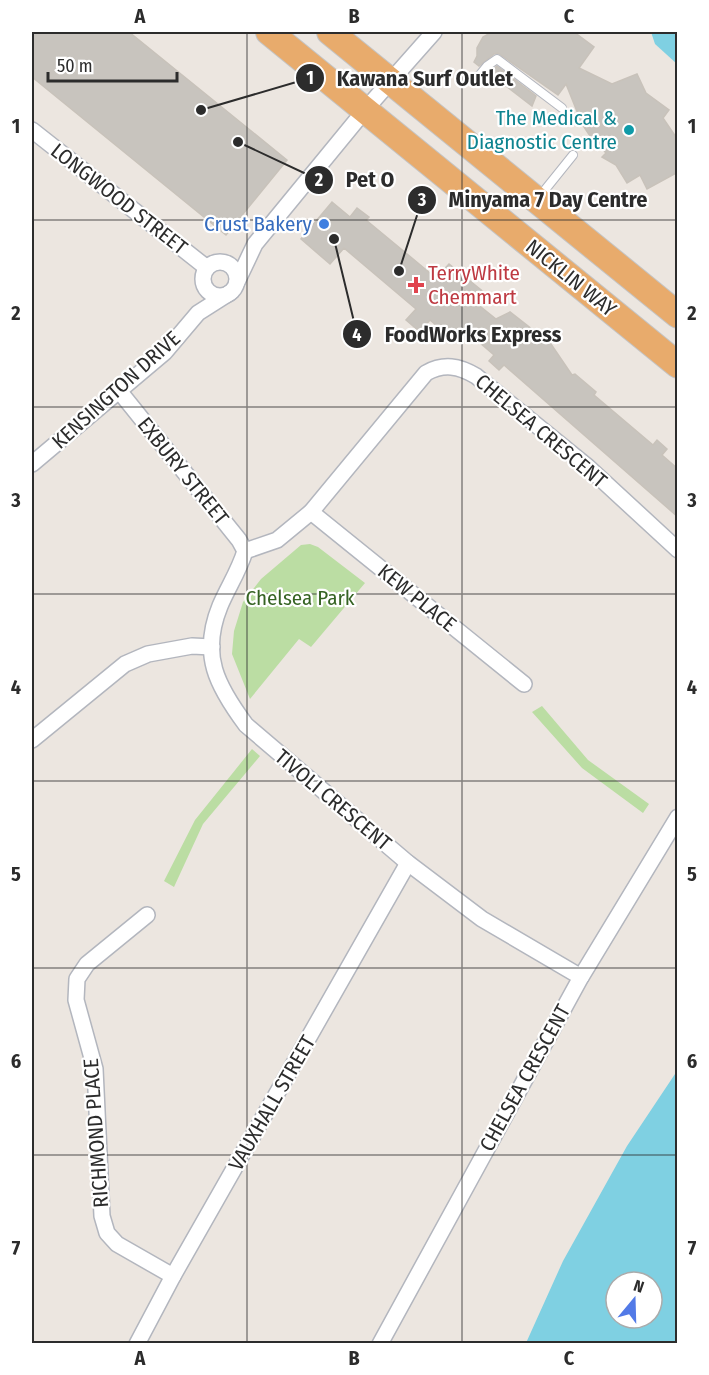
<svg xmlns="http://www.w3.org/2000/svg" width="709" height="1375" font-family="'Fira Sans Condensed',sans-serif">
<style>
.green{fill:#bbdda3}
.water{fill:#7fd0e2;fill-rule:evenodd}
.building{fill:#c8c4be;stroke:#c8c2ba;stroke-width:1.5}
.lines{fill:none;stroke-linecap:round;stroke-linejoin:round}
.service-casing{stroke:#b3b6be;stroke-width:10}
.minor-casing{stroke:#b3b6be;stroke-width:18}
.trunk-casing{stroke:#c4c4c4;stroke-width:28}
.service{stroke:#fff;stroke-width:8}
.minor{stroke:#fff;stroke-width:15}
.trunk{stroke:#e8ab6c;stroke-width:26}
.grid{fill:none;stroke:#2c2c2c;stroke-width:1.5;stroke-opacity:0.55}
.culture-dot{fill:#0f9aa8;stroke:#fff;stroke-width:2}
.shop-dot{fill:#3f7fe0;stroke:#fff;stroke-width:2}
.health-dot{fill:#e0444e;stroke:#fff;stroke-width:2}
.labels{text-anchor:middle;stroke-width:4.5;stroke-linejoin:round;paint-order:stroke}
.culture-label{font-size:21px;fill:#0d838f;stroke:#fff;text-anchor:end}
.street-label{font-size:21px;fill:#2c2c2c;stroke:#fff}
.shop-label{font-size:21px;fill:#366cbe;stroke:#fff;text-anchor:end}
.health-label{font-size:21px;fill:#be3a42;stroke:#fff;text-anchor:start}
.park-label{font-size:21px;fill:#356323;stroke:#fff}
.leader{fill:none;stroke:#2c2c2c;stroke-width:2}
.callout-dot{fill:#2c2c2c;stroke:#fff;stroke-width:2}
.mark-label{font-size:18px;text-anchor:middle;font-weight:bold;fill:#fff}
.callout-label{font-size:22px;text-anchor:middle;font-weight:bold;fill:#2c2c2c;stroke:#fff;stroke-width:4.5;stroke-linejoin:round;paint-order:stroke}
.neatline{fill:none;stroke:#2c2c2c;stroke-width:2}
.grid-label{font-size:20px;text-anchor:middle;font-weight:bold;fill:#2c2c2c}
</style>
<rect width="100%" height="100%" fill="#ece6e0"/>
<g class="green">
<path d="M310 544 318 547 365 583 311 647 299 639 250 699 232 654 234 631 243 602 261 579 301 545Z"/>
<path d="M542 706 588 760 649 804 643 813 582 768 532 712Z"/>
<path d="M252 749 260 756 203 824 174 887 164 881 195 820Z"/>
</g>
<g class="water">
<path d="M651 32H677V64L655 44Z"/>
<path d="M677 1071V1343H526L563 1261 627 1146ZM616 1282H652V1318H616Z"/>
</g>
<g class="building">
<path d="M32 32H129L287 160 226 235 32 77Z"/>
<path d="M492 32H574L594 47 579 68 612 84 637 74 646 93 669 110 663 118 678 140V172L647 189 640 175 627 183 616 165 602 157 606 153 590 136 582 124 566 84 558 95 498 53 494 54 479 66 474 62 477 56V48L483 37Z"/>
<path d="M497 66 536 96 532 106 489 73Z"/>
<path d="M332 202 350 217 357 208 369 217 366 220 436 278 449 264 485 293 476 303 496 319 510 312 551 344 572 375 575 374 596 392 594 395 653 445 657 440 667 449 662 455 678 469V517L504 365 499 370 489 361 494 355 480 343 454 330 449 336 430 320 420 332 406 320 416 309 344 248 330 264 301 239Z"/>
</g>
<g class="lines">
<defs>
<g id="service">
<path d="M478 77 487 66 497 59 562 108"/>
<path d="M540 196 573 155"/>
</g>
<g id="minor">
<path d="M32 130 207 268"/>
<circle cx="220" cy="279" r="17"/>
<path d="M237 282 255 244 365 110 434 32"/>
<path d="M120 392 239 540 245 551"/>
<path d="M32 464 165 352 198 313 231 292"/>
<path d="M311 512 524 684"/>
<path d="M245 551C239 571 228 587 220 606 200 655 217 686 246 725L408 863 482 919 581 977"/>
<path d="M245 551 277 540 311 512 426 373C444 363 459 366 476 376L588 467 678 550"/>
<path d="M32 740 125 664 148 654 192 646 212 647"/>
<path d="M147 915 87 964 77 979 76 1000 95 1069 102 1216 107 1233 117 1244 173 1276"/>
<path d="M137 1344 173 1276 408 863"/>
<path d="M380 1344 581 977 678 817"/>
</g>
<g id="trunk">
<path d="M269 32 678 365"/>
<path d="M330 32 678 315"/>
</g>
</defs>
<use href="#service" class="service-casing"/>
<use href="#minor" class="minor-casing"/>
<use href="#trunk" class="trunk-casing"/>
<use href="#service" class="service"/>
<use href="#minor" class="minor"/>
<use href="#trunk" class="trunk"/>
</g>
<path class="grid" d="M247 32V1344M462 32V1344M32 220H678M32 407H678M32 594H678M32 781H678M32 968H678M32 1155H678"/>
<circle class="culture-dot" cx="629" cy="130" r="6"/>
<circle class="shop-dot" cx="324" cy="224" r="6"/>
<path class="health-dot" d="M413 276h6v6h6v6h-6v6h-6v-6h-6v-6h6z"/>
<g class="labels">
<g class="culture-label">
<text x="617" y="125">The Medical &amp;<tspan x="617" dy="24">Diagnostic Centre</tspan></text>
</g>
<g class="street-label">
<text transform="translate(119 199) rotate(38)" y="7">LONGWOOD STREET</text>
<text transform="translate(571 278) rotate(39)" y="7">NICKLIN WAY</text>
<text transform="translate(116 390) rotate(-42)" y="7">KENSINGTON DRIVE</text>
<text transform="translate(541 431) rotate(40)" y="7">CHELSEA CRESCENT</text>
<text transform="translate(183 471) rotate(51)" y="7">EXBURY STREET</text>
<text transform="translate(417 598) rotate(39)" y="7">KEW PLACE</text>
<text transform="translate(333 800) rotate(40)" y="7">TIVOLI CRESCENT</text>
<text transform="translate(525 1078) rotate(-61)" y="7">CHELSEA CRESCENT</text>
<text transform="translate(272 1103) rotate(-60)" y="7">VAUXHALL STREET</text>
<text transform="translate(96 1133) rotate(-94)" y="7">RICHMOND PLACE</text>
</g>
<g class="shop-label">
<text x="312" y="231">Crust Bakery</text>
</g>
<g class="health-label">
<text x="428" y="280">TerryWhite<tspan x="428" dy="24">Chemmart</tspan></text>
</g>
<g class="park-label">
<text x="300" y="605">Chelsea Park</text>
</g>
</g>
<path class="leader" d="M201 110L310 78M238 142L319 180M399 271L422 200M334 239L357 334"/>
<g class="callout-dot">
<circle cx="201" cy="110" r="6"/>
<circle cx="238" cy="142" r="6"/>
<circle cx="399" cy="271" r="6"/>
<circle cx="334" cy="239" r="6"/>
<circle cx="310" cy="78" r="15"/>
<circle cx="319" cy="180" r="15"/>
<circle cx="422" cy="200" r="15"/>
<circle cx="357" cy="334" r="15"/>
</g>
<g class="mark-label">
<text x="310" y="84">1</text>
<text x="319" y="186">2</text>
<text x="422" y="206">3</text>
<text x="357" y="341">4</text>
</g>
<g class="callout-label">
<text x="425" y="86">Kawana Surf Outlet</text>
<text x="370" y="187">Pet O</text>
<text x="548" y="207">Minyama 7 Day Centre</text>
<text x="473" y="342">FoodWorks Express</text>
</g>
<rect width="709" height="1375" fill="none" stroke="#ffffff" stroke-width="66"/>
<g transform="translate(634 1300) rotate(19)"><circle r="28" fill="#ffffff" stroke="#ababab" stroke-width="1.5"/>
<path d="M0-4.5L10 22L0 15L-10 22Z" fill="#527ae7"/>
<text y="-9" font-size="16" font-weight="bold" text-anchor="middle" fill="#2c2c2c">N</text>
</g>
<path d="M48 72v9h129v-9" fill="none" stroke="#2c2c2c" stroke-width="3"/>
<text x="57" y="72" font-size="18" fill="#2c2c2c" stroke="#ffffff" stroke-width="4.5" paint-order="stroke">50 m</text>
<rect x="33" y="33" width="643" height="1309" class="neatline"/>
<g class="grid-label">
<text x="140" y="23">A</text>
<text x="354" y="23">B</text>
<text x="569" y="23">C</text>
<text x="16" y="133">1</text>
<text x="692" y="133">1</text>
<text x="16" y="320">2</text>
<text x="692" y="320">2</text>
<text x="16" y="507">3</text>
<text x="692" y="507">3</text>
<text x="16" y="694">4</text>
<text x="692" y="694">4</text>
<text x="16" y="881">5</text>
<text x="692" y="881">5</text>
<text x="16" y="1068">6</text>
<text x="692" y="1068">6</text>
<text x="16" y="1255">7</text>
<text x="692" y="1255">7</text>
<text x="140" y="1365">A</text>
<text x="354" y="1365">B</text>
<text x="569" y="1365">C</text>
</g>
</svg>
